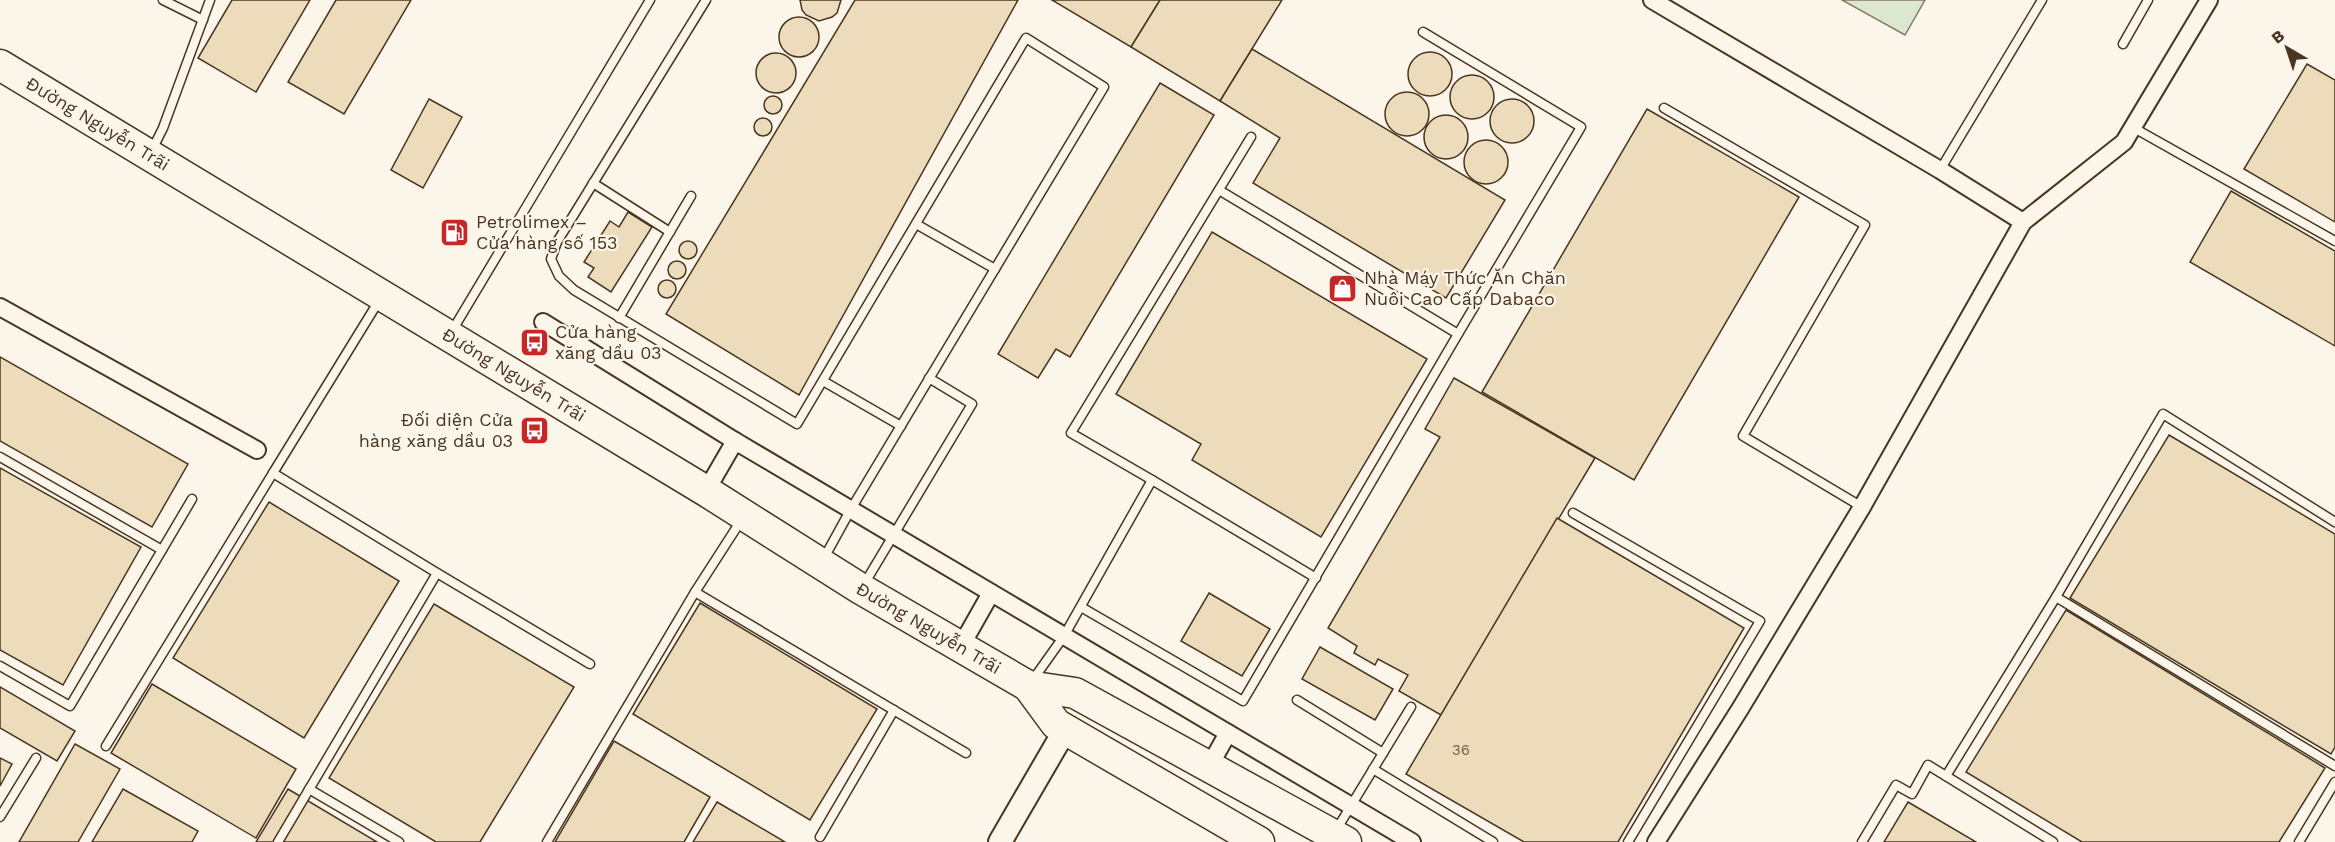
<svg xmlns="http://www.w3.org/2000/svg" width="2335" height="842" font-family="'Work Sans',sans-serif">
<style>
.green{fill:#dce7d0;stroke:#887966;stroke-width:1.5}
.building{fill:#ecdcbc;stroke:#4a3520;stroke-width:1.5}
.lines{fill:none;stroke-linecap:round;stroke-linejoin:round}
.lane-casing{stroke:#4a3520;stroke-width:11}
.street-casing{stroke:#4a3520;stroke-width:20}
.secondary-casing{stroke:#4a3520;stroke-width:26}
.highway-casing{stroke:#4a3520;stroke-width:33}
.lane{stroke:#fbf6e9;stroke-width:8}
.street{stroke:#fbf6e9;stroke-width:16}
.secondary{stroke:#fbf6e9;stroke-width:22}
.highway{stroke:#fbf6e9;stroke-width:30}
.labels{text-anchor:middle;stroke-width:4.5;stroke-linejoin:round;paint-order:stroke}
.number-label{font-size:15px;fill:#725f47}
.street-label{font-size:18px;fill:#4a3520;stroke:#fbf6e9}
.poi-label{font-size:18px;fill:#4a3520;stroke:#fbf6e9;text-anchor:start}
</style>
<rect width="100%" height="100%" fill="#fbf6e9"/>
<path class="green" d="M1842 0H1925L1905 35Z"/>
<g class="building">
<path d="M232 0H310L256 92 198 58Z"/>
<path d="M336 0H411L344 114 288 82Z"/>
<path d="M800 0H841L837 13 832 17 819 21 806 15 802 10Z"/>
<path d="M855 0H1018L799 395 666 314Z"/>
<path d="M1052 0H1160L1131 47Z"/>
<path d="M1160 0H1282L1220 101 1131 47Z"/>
<circle cx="799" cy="37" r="20"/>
<path d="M1252 49 1505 200 1446 298 1253 183 1280 138 1220 101Z"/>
<circle cx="1430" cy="74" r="22"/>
<circle cx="776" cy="73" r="20"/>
<path d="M2307 64 2335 80V222L2244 169Z"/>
<circle cx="1472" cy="97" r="22"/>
<path d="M1160 83 1214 115 1070 357 1056 349 1038 378 998 354Z"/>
<circle cx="1407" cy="114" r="22"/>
<circle cx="773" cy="105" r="9"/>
<circle cx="1512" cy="121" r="22"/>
<path d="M429 99 462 117 423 188 391 170Z"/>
<path d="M1647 109 1799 197 1634 480 1482 392Z"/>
<circle cx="1446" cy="137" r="22"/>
<circle cx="763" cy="127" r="9"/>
<circle cx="1486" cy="162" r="22"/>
<path d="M2231 191 2335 251V346L2190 262Z"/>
<path d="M628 212 652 227 611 292 588 277 594 268 584 262 610 221 619 227Z"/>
<path d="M1212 232 1427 359 1321 537 1192 460 1201 444 1116 394Z"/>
<circle cx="688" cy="250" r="9"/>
<circle cx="677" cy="270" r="9"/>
<circle cx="667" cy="289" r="9"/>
<path d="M0 357 188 464 152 527 0 441Z"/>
<path d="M1454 378 1595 458 1441 715 1399 691 1408 675 1378 659 1375 665 1354 653 1357 646 1328 628 1440 437 1425 429Z"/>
<path d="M2169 435 2335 534V747L2331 754 2070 598Z"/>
<path d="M0 468 141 547 63 685 0 650Z"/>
<path d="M269 502 399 581 304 738 173 658Z"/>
<path d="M1557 518 1744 628 1618 842H1524L1406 774Z"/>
<path d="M1209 593 1270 629 1242 676 1181 641Z"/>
<path d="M700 603 877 709 810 820 633 714Z"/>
<path d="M434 604 574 687 480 842H436L329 778Z"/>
<path d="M2066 610 2325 768 2279 842H2082L1966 772Z"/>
<path d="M1320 647 1393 689 1375 720 1302 679Z"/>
<path d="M152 684 296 769 256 838 111 753Z"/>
<path d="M0 687 75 731 57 761 0 728Z"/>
<path d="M614 741 710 797 684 842H555Z"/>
<path d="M75 744 120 769 78 842H19Z"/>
<path d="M0 758 12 764 0 786Z"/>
<path d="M123 789 198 831 192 842H92Z"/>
<path d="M288 789 377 842H256Z"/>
<path d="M717 802 785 842H693Z"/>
<path d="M1908 802 1976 842H1884Z"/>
</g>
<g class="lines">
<defs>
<g id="lane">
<path d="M163 0 203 20"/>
<path d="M706 0 557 242 551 259 559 276 574 290 797 424 1026 38 1104 87 851 509 824 558"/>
<path d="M1423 32 1581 127 1458 334"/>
<path d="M2123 44 2148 0"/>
<path d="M1664 108 1865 225 1743 436 1862 507"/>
<path d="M2134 128 2335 241"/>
<path d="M151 152 163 128 210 0"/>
<path d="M1940 170 2042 0"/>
<path d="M593 183 670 232"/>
<path d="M916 224 995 269"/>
<path d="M619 318 691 196"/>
<path d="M452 331 650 0"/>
<path d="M823 381 901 426"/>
<path d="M0 457 162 550"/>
<path d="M1152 480 1071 433 1251 137"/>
<path d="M1573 513 1760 621 1628 842"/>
<path d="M437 573 590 664"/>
<path d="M863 586 972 404 929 378"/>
<path d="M695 592 966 753"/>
<path d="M2056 597 2335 766"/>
<path d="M1081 607 1243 701 1458 334 1219 190"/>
<path d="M0 666 70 706 192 499"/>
<path d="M1032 681 1064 636 1152 480 1316 578"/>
<path d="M1297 700 1383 753"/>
<path d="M106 746 273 473"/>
<path d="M1373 769 1493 842"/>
<path d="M1946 776 2053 842"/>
<path d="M309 789 399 842"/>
<path d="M0 817 36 758"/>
<path d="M1335 832 1411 707"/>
<path d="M820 837 894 710"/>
<path d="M278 842 437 573 273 473 380 299"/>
<path d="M547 842 695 592 742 519"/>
<path d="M1862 842 1896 785 1912 794 1928 765 1946 776 2056 597 2163 414 2335 522"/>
<path d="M2299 842 2335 782"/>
</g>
<g id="street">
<path d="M1652 0 1940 170 2023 222"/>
<path d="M0 307 257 450"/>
<path d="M543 322 735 441"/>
<path d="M706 491 735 441 1412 842"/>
<path d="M961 646 991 593"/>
<path d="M1210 765 1228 733"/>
<path d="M1656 842 1740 709 1862 507 2023 222 2124 142 2209 0"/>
</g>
<path id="secondary" d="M1000 842 1065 730"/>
<g id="highway">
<path id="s1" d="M0 65 706 491 861 589 1028 686 1056 724 1259 842"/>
<path d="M1028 686 1075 693 1346 842"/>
</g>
</defs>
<use href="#lane" class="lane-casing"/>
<use href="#street" class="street-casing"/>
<use href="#secondary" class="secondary-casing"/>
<use href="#highway" class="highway-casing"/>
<use href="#lane" class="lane"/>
<use href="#street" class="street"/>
<use href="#secondary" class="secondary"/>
<use href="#highway" class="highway"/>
</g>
<defs>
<symbol id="fuel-square" viewBox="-11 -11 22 22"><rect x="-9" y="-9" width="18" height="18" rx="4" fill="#c62828" stroke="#fbf6e9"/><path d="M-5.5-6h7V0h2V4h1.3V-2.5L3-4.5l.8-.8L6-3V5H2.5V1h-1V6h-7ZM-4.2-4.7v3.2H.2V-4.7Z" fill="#fff"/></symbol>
<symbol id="shop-square" viewBox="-11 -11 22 22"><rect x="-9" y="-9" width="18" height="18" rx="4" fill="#c62828" stroke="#fbf6e9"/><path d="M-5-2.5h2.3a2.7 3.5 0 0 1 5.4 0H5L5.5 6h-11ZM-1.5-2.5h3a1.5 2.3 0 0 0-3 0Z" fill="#fff"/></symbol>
<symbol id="bus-square" viewBox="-11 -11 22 22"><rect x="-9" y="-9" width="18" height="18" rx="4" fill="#c62828" stroke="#fbf6e9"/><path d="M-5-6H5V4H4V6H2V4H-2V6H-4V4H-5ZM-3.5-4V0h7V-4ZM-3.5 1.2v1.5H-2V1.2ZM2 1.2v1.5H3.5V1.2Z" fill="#fff"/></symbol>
</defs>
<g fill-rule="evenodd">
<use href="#fuel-square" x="438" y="216" width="33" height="33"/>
<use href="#shop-square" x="1326" y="272" width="33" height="33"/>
<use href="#bus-square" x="518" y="326" width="33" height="33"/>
<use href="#bus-square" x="518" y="414" width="33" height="33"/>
</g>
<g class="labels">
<g class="number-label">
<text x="1461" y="755">36</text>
</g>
<g class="street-label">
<text dy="6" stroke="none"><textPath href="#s1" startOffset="114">Đường Nguyễn Trãi</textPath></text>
<text dy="6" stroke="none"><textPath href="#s1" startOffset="600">Đường Nguyễn Trãi</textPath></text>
<text dy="6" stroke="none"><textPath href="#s1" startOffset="1086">Đường Nguyễn Trãi</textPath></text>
</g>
<g class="poi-label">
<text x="476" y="228">Petrolimex –<tspan x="476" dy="21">Cửa hàng số 153</tspan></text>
<text x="1364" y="284">Nhà Máy Thức Ăn Chăn<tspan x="1364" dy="21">Nuôi Cao Cấp Dabaco</tspan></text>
<text x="555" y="338">Cửa hàng<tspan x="555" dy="21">xăng dầu 03</tspan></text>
<text x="513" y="426" text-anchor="end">Đối diện Cửa<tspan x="513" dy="21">hàng xăng dầu 03</tspan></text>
</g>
</g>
<g transform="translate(2287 48) rotate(321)" stroke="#fbf6e9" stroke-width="4.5" paint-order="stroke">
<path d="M0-4.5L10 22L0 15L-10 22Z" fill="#4a3520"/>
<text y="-9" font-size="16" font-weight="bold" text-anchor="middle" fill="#4a3520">B</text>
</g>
</svg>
